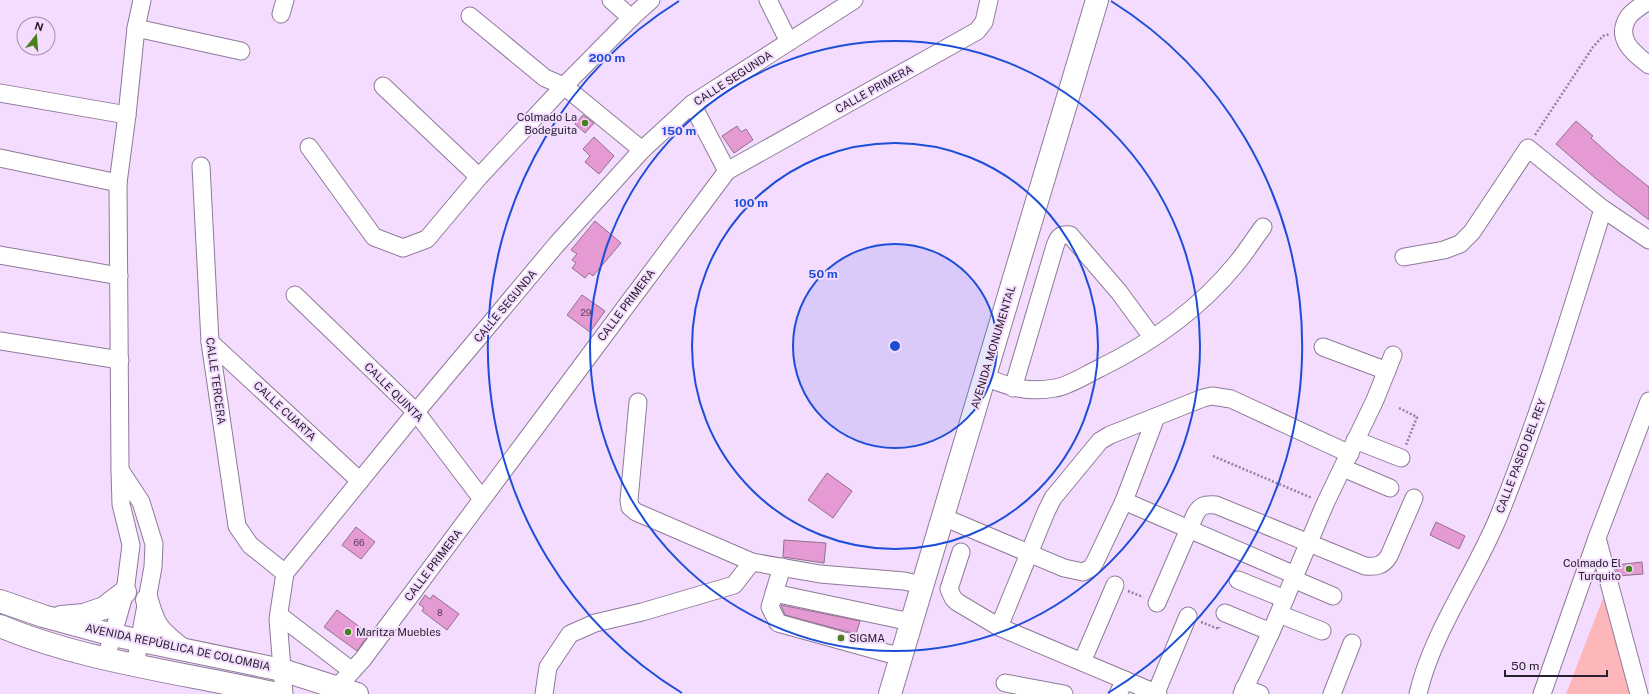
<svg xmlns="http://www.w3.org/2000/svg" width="1649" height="694" font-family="'Public Sans',sans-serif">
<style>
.green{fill:#fdb7bb}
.building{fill:#e59ad4;stroke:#917189}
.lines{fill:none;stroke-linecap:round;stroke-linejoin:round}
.minor-casing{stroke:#8f7a99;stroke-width:19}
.major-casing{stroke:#8f7a99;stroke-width:24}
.path{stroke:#94839b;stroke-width:2.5;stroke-dasharray:2 2;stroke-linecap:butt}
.minor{stroke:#fff;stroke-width:17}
.major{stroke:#fff;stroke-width:22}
.ring{fill:none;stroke:#1d4ed8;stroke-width:2}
.poi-dot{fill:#47811b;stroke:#f4dcff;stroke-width:1.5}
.labels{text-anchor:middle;stroke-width:4;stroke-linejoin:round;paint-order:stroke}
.number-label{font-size:9px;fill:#583e57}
.street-label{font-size:11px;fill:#29202d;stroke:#f4dcff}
.poi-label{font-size:11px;fill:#29202d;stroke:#f4dcff;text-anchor:end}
.centre{fill:#1d4ed8;stroke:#f4dcff;stroke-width:2}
.ring-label{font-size:12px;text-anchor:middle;font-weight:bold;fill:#1d4ed8;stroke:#f4dcff;stroke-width:4;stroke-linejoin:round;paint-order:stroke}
</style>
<rect width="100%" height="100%" fill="#f4dcff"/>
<path class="green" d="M1603 598 1634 694H1566Z"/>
<g class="building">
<path d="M583 115 594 123 585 133 575 124Z"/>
<path d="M1576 121 1593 136 1591 138 1619 163 1649 187V220L1595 178 1556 144Z"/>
<path d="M737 126 741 132 746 129 753 140 734 153 722 136Z"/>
<path d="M594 137 614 156 599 174 585 162 590 156 583 149Z"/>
<path d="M595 221 621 243 593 276 589 273 585 278 572 268 576 263 572 260 577 254 571 250Z"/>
<path d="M582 295 605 311 590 332 567 315Z"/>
<path d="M827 473 852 491 833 518 808 500Z"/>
<path d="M1436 522 1465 536 1459 549 1430 535Z"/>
<path d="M356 527 375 542 361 559 342 545Z"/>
<path d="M784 540 826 543 824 563 783 557Z"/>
<path d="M1642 562 1643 574 1618 576 1616 565Z"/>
<path d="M425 595 430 599 433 595 459 614 447 630 422 611 424 608 419 604Z"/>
<path d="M781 605 860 621 856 634 785 615Z"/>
<path d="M337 610 369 634 357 651 324 627Z"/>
</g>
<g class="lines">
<defs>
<g id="minor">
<path d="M611 0 631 18"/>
<path d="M768 0 789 42"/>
<path d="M1649 0C1643 5 1634 10 1629 16 1614 38 1633 53 1649 65"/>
<path d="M281 14 285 0"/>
<path d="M470 16 545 78 564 86 642 150"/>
<path d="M136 28 241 51"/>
<path d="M383 86 479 177"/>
<path d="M0 93 127 115"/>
<path d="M692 104 727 171"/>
<path d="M309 147 374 237 403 248 427 239 479 177 564 86 631 18 651 0"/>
<path d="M0 158 118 183"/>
<path d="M201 166 210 342 237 526 250 545 285 573"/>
<path d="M0 255 119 276"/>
<path d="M1404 257 1444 250 1460 244 1472 232 1528 148 1603 209 1649 240"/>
<path d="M295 295 416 412 482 499"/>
<path d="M0 341 120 360"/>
<path d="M210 342 360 481"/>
<path d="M1323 347 1387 371"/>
<path d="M984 377C1011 387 1026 393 1055 388 1069 386 1087 374 1100 368 1151 343 1200 308 1236 264 1246 252 1254 239 1263 227"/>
<path d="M1013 388 1055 246C1058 237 1060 234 1070 235L1119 292 1152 337"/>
<path d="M638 402 629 500 630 507 636 512 752 562"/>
<path d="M1355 440 1401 458"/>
<path d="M1343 468 1390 488"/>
<path d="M120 470 118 183 127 115 136 28 142 0"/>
<path d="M1124 501 1295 575"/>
<path d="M943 517 1064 568 1083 572 1091 568 1095 562 1124 501 1156 417"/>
<path d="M1597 538 1639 694"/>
<path d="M961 552 949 589 953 598 957 602 999 627 1158 694"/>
<path d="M782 567 770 607 778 623 901 657"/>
<path d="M1293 579 1333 596"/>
<path d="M1238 580 1285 599"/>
<path d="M774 593 911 622"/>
<path d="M1157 603 1195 515C1200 505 1205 504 1216 505L1365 566C1376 567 1383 566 1389 556L1414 498"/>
<path d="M1225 613 1271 632"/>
<path d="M1279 614 1322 631"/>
<path d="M279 615 352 671"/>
<path d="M999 627 1046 512 1053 498 1100 441 1110 435 1203 398 1212 396 1231 399 1350 454"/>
<path d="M106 658 125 592 131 545 121 504 120 470 141 502 154 544 153 567 135 665"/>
<path d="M1082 662 1115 585"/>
<path d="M1005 683 1064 694"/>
<path d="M1244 688 1260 694"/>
<path d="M1156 693 1188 616"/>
<path d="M284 694 278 619 285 573 416 412 556 245 642 150 692 104 854 0"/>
<path d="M331 694 363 659 612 325 727 171 977 31 984 22 989 0"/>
<path d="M544 694 548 667 570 634 595 623 642 612 734 585 752 562 820 574 904 581 922 585"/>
<path d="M1118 694 1125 680"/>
<path d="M1242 694 1271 632 1325 504 1375 400 1393 355"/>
<path d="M1332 694 1352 643"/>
<path d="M1418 694C1432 633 1474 576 1498 518 1539 417 1571 313 1603 209"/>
<path d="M1542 694 1597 538 1649 401"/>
</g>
<g id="major">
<path d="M147 600C154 626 158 631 180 648"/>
<path d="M0 601 43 616 113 635 282 670 357 694"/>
<path d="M61 617 84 615 104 608 125 592"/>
<path d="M0 626C86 662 186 673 277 694"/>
<path d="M890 694 1097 0"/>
</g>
</defs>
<use href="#minor" class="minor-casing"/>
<use href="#major" class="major-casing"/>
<g class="path">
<path d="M1535 135 1593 47 1603 36 1610 34"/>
<path d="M1399 408 1417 417 1406 445"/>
<path d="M1213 456 1312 498"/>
<path d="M1128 591 1143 597"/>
<path d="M1201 622 1219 629V627"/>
</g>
<use href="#minor" class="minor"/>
<use href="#major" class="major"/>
</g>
<circle cx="895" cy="346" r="102" fill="#1d4ed8" fill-opacity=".12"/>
<g class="ring">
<circle cx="895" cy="346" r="102"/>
<circle cx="895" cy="346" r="203"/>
<circle cx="895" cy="346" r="305"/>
<path d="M682 693A407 407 0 0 1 679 1M1111 1A407 407 0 0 1 1108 693"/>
</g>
<g class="poi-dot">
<circle cx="585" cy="123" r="4"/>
<circle cx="1629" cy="569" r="4"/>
<circle cx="348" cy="632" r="4"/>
<circle cx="841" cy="638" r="4"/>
</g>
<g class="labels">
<g class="number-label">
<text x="586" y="316">29</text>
<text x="359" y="546">66</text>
<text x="440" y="616">8</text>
</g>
<g class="street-label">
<text transform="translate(733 78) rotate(-33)" y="4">CALLE SEGUNDA</text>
<text transform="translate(874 89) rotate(-29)" y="4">CALLE PRIMERA</text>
<text transform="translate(626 305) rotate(-53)" y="4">CALLE PRIMERA</text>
<text transform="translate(505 306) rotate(-50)" y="4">CALLE SEGUNDA</text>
<text transform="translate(993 347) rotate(-73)" y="4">AVENIDA MONUMENTAL</text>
<text transform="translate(216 381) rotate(82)" y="4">CALLE TERCERA</text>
<text transform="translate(394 392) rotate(45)" y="4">CALLE QUINTA</text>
<text transform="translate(285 411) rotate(43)" y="4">CALLE CUARTA</text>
<text transform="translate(1521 456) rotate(-69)" y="4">CALLE PASEO DEL REY</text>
<text transform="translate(433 565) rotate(-53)" y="4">CALLE PRIMERA</text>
<text transform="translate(178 647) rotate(12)" y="4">AVENIDA REPÚBLICA DE COLOMBIA</text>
</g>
<g class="poi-label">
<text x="577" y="121">Colmado La<tspan x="577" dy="13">Bodeguita</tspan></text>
<text x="1621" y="567">Colmado El<tspan x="1621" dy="13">Turquito</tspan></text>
<text x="356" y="636" text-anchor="start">Maritza Muebles</text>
<text x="849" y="642" text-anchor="start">SIGMA</text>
</g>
</g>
<circle cx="895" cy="346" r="6" class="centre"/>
<g class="ring-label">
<text x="607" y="62">200 m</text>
<text x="679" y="135">150 m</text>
<text x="751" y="207">100 m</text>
<text x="823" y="278">50 m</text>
</g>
<g transform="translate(36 36) rotate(17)"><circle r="19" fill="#f4dcff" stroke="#a391ab"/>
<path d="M0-3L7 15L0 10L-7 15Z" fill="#47811b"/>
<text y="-6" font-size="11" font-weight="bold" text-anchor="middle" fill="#29202d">N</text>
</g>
<path d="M1505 670v6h102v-6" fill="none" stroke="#29202d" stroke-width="2"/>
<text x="1511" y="670" font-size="12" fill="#29202d" stroke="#f4dcff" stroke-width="3" paint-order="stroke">50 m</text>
</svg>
